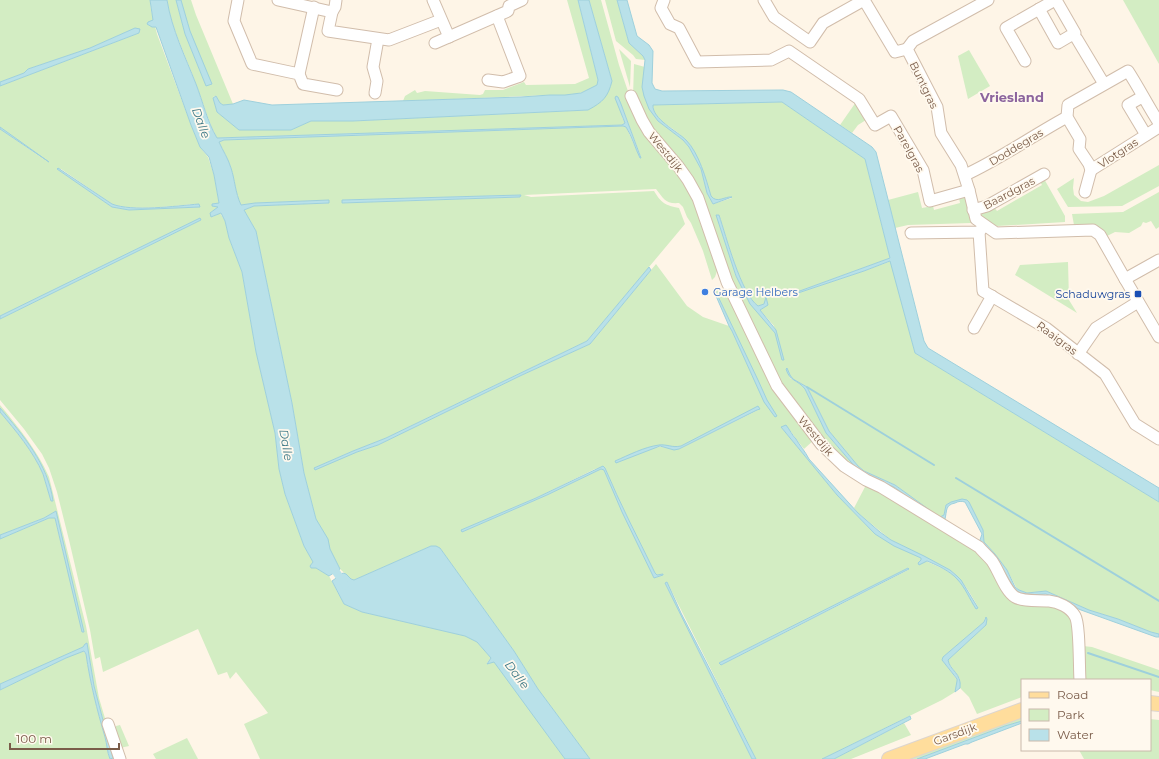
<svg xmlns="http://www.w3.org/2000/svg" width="1159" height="759" font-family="Montserrat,sans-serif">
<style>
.green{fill:#d3edc3;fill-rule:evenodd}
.water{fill:#b9e1e9;stroke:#9ed0dc}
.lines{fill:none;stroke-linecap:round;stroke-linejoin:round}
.stream{stroke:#9ed0dc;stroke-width:2}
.canal{stroke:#b9e1e9;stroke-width:8}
.minor-casing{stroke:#d1bdab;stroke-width:13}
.major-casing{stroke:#dcd5d0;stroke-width:16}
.minor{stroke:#fff;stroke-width:11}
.major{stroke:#ffdd9c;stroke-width:14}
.shop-dot{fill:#3f7fe0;stroke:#fff9ee;stroke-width:1.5}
.transit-dot{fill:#1a4fb4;stroke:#fff9ee;stroke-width:1.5}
.labels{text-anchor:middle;stroke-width:3.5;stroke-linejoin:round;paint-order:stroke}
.street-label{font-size:11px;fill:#7a5c49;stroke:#fff9ee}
.shop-label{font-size:11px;fill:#366cbe;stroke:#fff9ee;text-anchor:start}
.transit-label{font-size:11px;fill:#164399;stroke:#fff9ee;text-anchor:end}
.water-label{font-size:12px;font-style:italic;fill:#3e7987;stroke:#fff9ee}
.quarter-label{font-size:13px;font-weight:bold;fill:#8c649d;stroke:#fff9ee}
</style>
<rect width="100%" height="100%" fill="#fef5e7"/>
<g class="green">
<path d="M0 0H150L151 10 157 34 191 125 200 147 208 157 214 175 219 204 215 206H218V207L210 213 212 217 220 213 225 221 229 238 242 272 256 352 275 433 279 469 285 494 304 546 313 562 310 566 311 568H316L329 576 344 604 362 612 466 636 477 642 491 658 487 663 494 661 565 759H260L244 724 268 713 236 672 230 679 227 672 218 675 198 629 103 672 100 657 95 659 90 630 69 540 57 492 49 468 42 454 24 429 0 400V319L201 220 200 219 0 316V129L48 162 0 127V86L139 33 140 31 135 28 90 48 28 69 24 73 0 82ZM57 169H61L112 204C133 212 176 205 199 204L200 207 129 210 112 207Z"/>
<path d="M167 0H176L185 34 206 86 182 5 181 0H191L196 15 233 104 223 105 220 103 216 96 213 97 217 112 239 130H291L311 121H353L588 110 612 81 589 0H601L619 65 631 100 687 181 718 268 715 277 712 280 703 251 691 223 687 217 683 207 679 203C665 204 664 199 656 189L524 195 531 197 654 191C662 204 665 205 679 208L685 224 587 341 386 438 353 451 314 468 357 452 378 445 522 375 590 344 656 264 687 306 703 317 729 326 732 331 757 386 767 400 714 288 732 300 755 345 815 439 804 449C797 441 793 433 786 426L781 427 837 495 875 534 918 556 921 558 922 560C934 564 948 570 958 579 964 586 972 599 978 607 970 593 963 580 950 570L891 540 858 513 854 508 866 485 978 552 987 561 1007 592 1049 603 1073 616 1077 680H1022V697L977 714 969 697 960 688V679L948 662V660L986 625 985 618 984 622 943 657 942 660 958 681 955 692 942 700 822 759H756L667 582 665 583 752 759H590L538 689 514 651 440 548 431 546 354 580 351 579 340 569 329 549 327 539 316 519 304 473 292 403 256 231 244 210 254 206 329 203V200L255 203 241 205C235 192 235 181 231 168 228 158 223 151 219 142L224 140 623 126 626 127 628 131 640 158 641 157 621 104 622 117 625 123 622 125 217 138C208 121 203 102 196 84 186 56 172 30 167 0ZM521 195 520 197 342 203 343 200ZM760 409 679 449C670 449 663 445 654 448 661 442 665 447 674 447 676 447 678 446 681 446ZM605 468C620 504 638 538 655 573L657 575 663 574V575L654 578 604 470 601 469 547 495 462 532V530L536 498 595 469ZM908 568V570L721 665 719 663Z"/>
<path d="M567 0H578L598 80 597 85C581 95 569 96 550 95L403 101 405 96 415 90 417 93 425 91 480 95 483 94 485 90H503L524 82 526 85 575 84 589 78Z"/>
<path d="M605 0H617L629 43 643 56 645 60 636 59 633 55 616 41Z"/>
<path d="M1123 0H1159V64Z"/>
<path d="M619 49 631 61 630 87Z"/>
<path d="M969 50 990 86 968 99 958 56Z"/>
<path d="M634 64 645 67 642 87 658 121 683 140 689 147 701 169 707 193 713 204 732 198 729 197 717 201 713 200 711 196C705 175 697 155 683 138 675 127 653 121 653 105L782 102 865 159 890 258 786 296V297L864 271 891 261 915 353 1159 502V634L1151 632 1118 619 1089 610 1046 591 1027 593 1019 590 1016 587 1007 570 995 554 984 542V534L967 500 951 502 946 505 944 515 940 518 895 485 864 471 858 466 829 431 807 387 793 379 790 375 787 368 790 378 800 384 805 389 826 433 857 469 854 471 796 410 758 344 706 216 633 97ZM717 215H719C726 236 741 294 758 306L764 304 766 300V306L760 310 774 326 775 333 758 312 736 276Z"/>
<path d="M856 102 866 120 858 125 852 133 840 125Z"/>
<path d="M1159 165V186L1122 206 1068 207 1057 189 1074 178 1073 188 1074 195 1081 201 1088 202 1104 196Z"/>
<path d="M1043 177 1065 216V222L997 226C988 223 982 220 980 210L994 207 997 211 1042 185 1039 180Z"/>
<path d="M918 192 922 208 933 206 934 210 960 203 959 198 965 197 971 223 908 225 895 228 888 200Z"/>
<path d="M1159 192V227L1156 229 1151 221 1146 223 1143 222 1141 226 1129 233 1115 232 1105 237 1074 225 1072 214 1123 212Z"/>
<path d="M1068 262 1069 300 1077 313 1015 275 1020 265Z"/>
<path d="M0 405C19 428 37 450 49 477L86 626 99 698 117 759H0V690L66 658 83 651 86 654C90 682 97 710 105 737 107 744 107 752 110 759L113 756 94 686 87 643 85 644 84 647 0 684V539L49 518H55L66 565 56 511 44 518 0 535V412C16 431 33 451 43 474 46 483 48 492 51 501H53C48 464 23 435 0 408Z"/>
<path d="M1083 646 1092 647 1159 670V692L1150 690V680H1083Z"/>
<path d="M1022 713V721L1005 726 917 759H899Z"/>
<path d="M1150 719 1159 720V759H1084L1079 750H1150Z"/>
<path d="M904 723 911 735 851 759H834Z"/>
<path d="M120 725 129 746 120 748 114 729 116 726Z"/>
<path d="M187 738 198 759H156L153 754Z"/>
</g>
<g class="water">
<path d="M150 0H167C172 30 185 56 196 84 203 102 207 121 217 138L622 125 625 123 615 98 616 96 618 97 621 104 641 158H640C635 148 632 136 626 127L623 126 224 140 219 142C223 151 228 158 231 168 235 180 235 192 241 205L255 203 329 200V203L254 206 244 210 256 231 292 403 304 473 316 519 328 539 330 549 340 569 329 576 316 568H311L310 566 313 562 304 546 285 494 279 469 275 433 256 352 242 272 229 238 225 221 221 213 211 217 210 213 218 207 212 206V204L219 203 214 175 209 157 200 147 191 125 156 27H152L147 24 148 22 153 20Z"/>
<path d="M176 0H181L190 31 212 84 206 86 185 34Z"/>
<path d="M578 0H589L612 81C608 97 603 102 588 110L353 121H311L291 130H239L217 112 213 98 216 96 220 103 223 105 233 104 244 100 272 105 521 97 550 95H565L581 93 597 85 598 80Z"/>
<path d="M617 0H627L637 36 649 45 653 51 652 83 655 89 662 91 783 90 791 92 872 147 876 152 924 341 928 348 1159 488V502L915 353 890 261 864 271 786 297V296L890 258 865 159 782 102 653 105C652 119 677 131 686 140 699 153 706 179 711 196 717 204 725 196 732 197L713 204 707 193 701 169 689 147 683 140 658 121 649 109 644 96 642 87 645 60 643 56 629 43Z"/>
<path d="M135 28 140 29 139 33 0 86V82L24 73 28 69 90 48Z"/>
<path d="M0 127 49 162 0 129Z"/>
<path d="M58 168 112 204C132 212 176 206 199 204L200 207 129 210 112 207 57 169Z"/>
<path d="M521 195 520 197 342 203V200Z"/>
<path d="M716 215H719C726 236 741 294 758 306L764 304 766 297 768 305 760 310 776 330 784 360H782L775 333 750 304 736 276Z"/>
<path d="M200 218 201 220 0 319V316Z"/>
<path d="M649 267 651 270 590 344 522 375 378 445 357 452 315 470 314 468 353 451 386 438 587 341Z"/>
<path d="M714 288 758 380 767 400 777 416 775 417 764 402 732 331 729 326 713 289Z"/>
<path d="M787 368 790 375 793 379 807 387 829 431 858 466 864 471 895 485 931 511 930 513 894 487 863 474 857 469 826 433 805 389C797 379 790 382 786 369Z"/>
<path d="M758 406 760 409 757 410 679 449 674 450 660 446 616 463 615 461C629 455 644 447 659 445 667 444 672 448 681 446Z"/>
<path d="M0 408C23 435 48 464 53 501H51C48 492 46 483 43 474 33 451 16 431 0 412Z"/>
<path d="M786 425C790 430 792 435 796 439 800 446 805 451 809 459L858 513 880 532 891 540 924 556 950 570 957 576 961 580 978 608 976 609C970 600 965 587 957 579 950 571 937 565 927 561L919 565 918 563 921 560V558L894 546 875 534 837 495 781 427Z"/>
<path d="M603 466 605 468C620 504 638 538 655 573L657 575 663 574V575L654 578 622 512 604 470 601 469 547 495 462 532 461 530 536 498Z"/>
<path d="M962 499 967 500 969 502 983 530 984 542 995 554 1007 570 1015 587 1019 590 1027 593 1046 591 1089 610 1118 619 1151 632 1159 634V637H1156L1081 610 1046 594 1027 595 1021 594 1014 588 1002 568 981 543 980 540 982 534 965 502C961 501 959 501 955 503 945 505 947 511 945 519L940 517 944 515 946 505 951 502Z"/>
<path d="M56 511 84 632H82L55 518H49L0 539V535L44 518Z"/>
<path d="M431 546H436L440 548 514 651 538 689 590 759H565L494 662 487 664 491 658 477 642 465 636 362 612 344 604 332 581 343 573 346 574 351 579 354 580Z"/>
<path d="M908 568 909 569 721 665 719 663Z"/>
<path d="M667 582 681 613 756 759H752L665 583Z"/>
<path d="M986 617 987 619 986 625 948 660C950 671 962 673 960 688L955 692 957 681V679L942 660 943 657 984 622Z"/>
<path d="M87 643 94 686 113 758 110 759C107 752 107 744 105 737 97 710 90 682 86 654L84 651 66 658 0 690V684L83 647 85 644Z"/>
<path d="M910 716 911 719 834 759H822Z"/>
<path d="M1022 721V723L972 742 968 744H965L925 759H917L1005 726Z"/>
</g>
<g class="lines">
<g class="stream">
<path d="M807 387 934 465"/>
<path d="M956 478 1159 601"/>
<path d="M1088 653 1159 677"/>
</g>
<path class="canal" d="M330 563 345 585"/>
<defs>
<g id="minor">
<path d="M238 0 234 21 252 64 299 74 303 84 337 90"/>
<path d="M278 0 332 12 328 31 389 40 441 20"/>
<path d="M433 0 449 37"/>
<path d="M664 0 661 8 670 24 679 28 697 62 771 60 789 51 859 99 875 125 891 116 923 170 930 201 969 190"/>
<path d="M764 0 774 17 810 42 823 23 864 0"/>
<path d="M864 0 895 52 907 49"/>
<path d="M988 0 913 41 907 49 937 107 941 133 961 165 969 190 976 219 996 233 1093 230 1100 235 1125 279 1159 337"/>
<path d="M1039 9 1058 43 1075 33 1056 0"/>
<path d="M332 12 335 7 336 0"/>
<path d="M1077 39 1104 84"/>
<path d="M435 43 508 11 509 6 522 0"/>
<path d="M1025 61 1006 28 1055 0"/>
<path d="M299 74 314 7"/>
<path d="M488 80 503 82 520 76 497 16"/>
<path d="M375 93 377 81 373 67 378 39"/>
<path d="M631 96 642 120 649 132 678 166 688 180 698 198 727 282 777 386 821 444 844 466 866 480 881 487 979 547C983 552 988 556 992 561 999 571 1005 591 1015 597 1024 602 1038 600 1049 601 1058 602 1070 607 1075 616 1080 624 1079 668 1080 680"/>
<path d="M1142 97 1128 105 1146 135"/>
<path d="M1091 170 1159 127"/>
<path d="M965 175C1000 159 1032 136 1067 117"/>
<path d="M1085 192 1091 170 1089 164 1079 149 1080 139 1067 117 1068 105 1128 71C1139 88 1148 106 1159 123"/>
<path d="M973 210 987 206 1044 174"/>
<path d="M979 232 983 291 1046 328 1105 374 1135 424 1159 439"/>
<path d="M911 233 979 232 983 227"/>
<path d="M1125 279 1159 260"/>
<path d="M974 328 992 296"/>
<path d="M1078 354 1096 328 1138 302"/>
<path d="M108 724 120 759"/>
</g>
<g id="major">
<path d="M1150 703 1159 704"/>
<path d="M889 759 1022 710"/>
</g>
</defs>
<use href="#minor" class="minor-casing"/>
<use href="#major" class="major-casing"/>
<use href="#minor" class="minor"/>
<use href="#major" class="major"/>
</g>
<circle class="shop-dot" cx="705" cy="292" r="4"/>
<rect class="transit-dot" x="1134" y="290" width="8" height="8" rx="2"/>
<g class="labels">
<g class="street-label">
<text transform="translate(924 85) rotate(64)" y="4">Buntgras</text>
<text transform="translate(1016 147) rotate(-31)" y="4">Doddegras</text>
<text transform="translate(909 149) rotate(61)" y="4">Parelgras</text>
<text transform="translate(666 152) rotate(51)" y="4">Westdijk</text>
<text transform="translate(1118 153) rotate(-33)" y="4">Vlotgras</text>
<text transform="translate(1009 193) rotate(-28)" y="4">Baardgras</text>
<text transform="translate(1057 338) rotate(37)" y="4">Raaigras</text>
<text transform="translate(816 436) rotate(50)" y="4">Westdijk</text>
<text transform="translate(955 734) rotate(-20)" y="4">Garsdijk</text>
</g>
<g class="shop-label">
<text x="713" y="296">Garage Helbers</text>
</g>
<g class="transit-label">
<text x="1130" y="298">Schaduwgras</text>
</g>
<g class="water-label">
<text transform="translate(201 123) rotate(70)" y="4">Dalle</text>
<text transform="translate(286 445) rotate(80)" y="4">Dalle</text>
<text transform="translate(517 675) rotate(53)" y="4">Dalle</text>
</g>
<g class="quarter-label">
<text x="1012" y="102">Vriesland</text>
</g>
</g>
<rect x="1021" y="679" width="130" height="72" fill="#fff9ee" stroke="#cabaac"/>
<rect x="1029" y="692" width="20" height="6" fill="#ffdd9c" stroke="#cabaac"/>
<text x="1057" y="699" font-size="12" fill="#7a5c49">Road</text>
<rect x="1029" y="709" width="20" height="12" fill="#d3edc3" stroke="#cabaac"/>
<text x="1057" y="719" font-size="12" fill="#7a5c49">Park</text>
<rect x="1029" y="729" width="20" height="12" fill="#b9e1e9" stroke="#cabaac"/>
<text x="1057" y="739" font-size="12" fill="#7a5c49">Water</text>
<path d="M10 743v6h109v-6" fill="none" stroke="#7a5c49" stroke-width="2"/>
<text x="16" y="743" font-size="12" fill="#7a5c49" stroke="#fff9ee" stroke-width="3" paint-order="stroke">100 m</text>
</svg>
